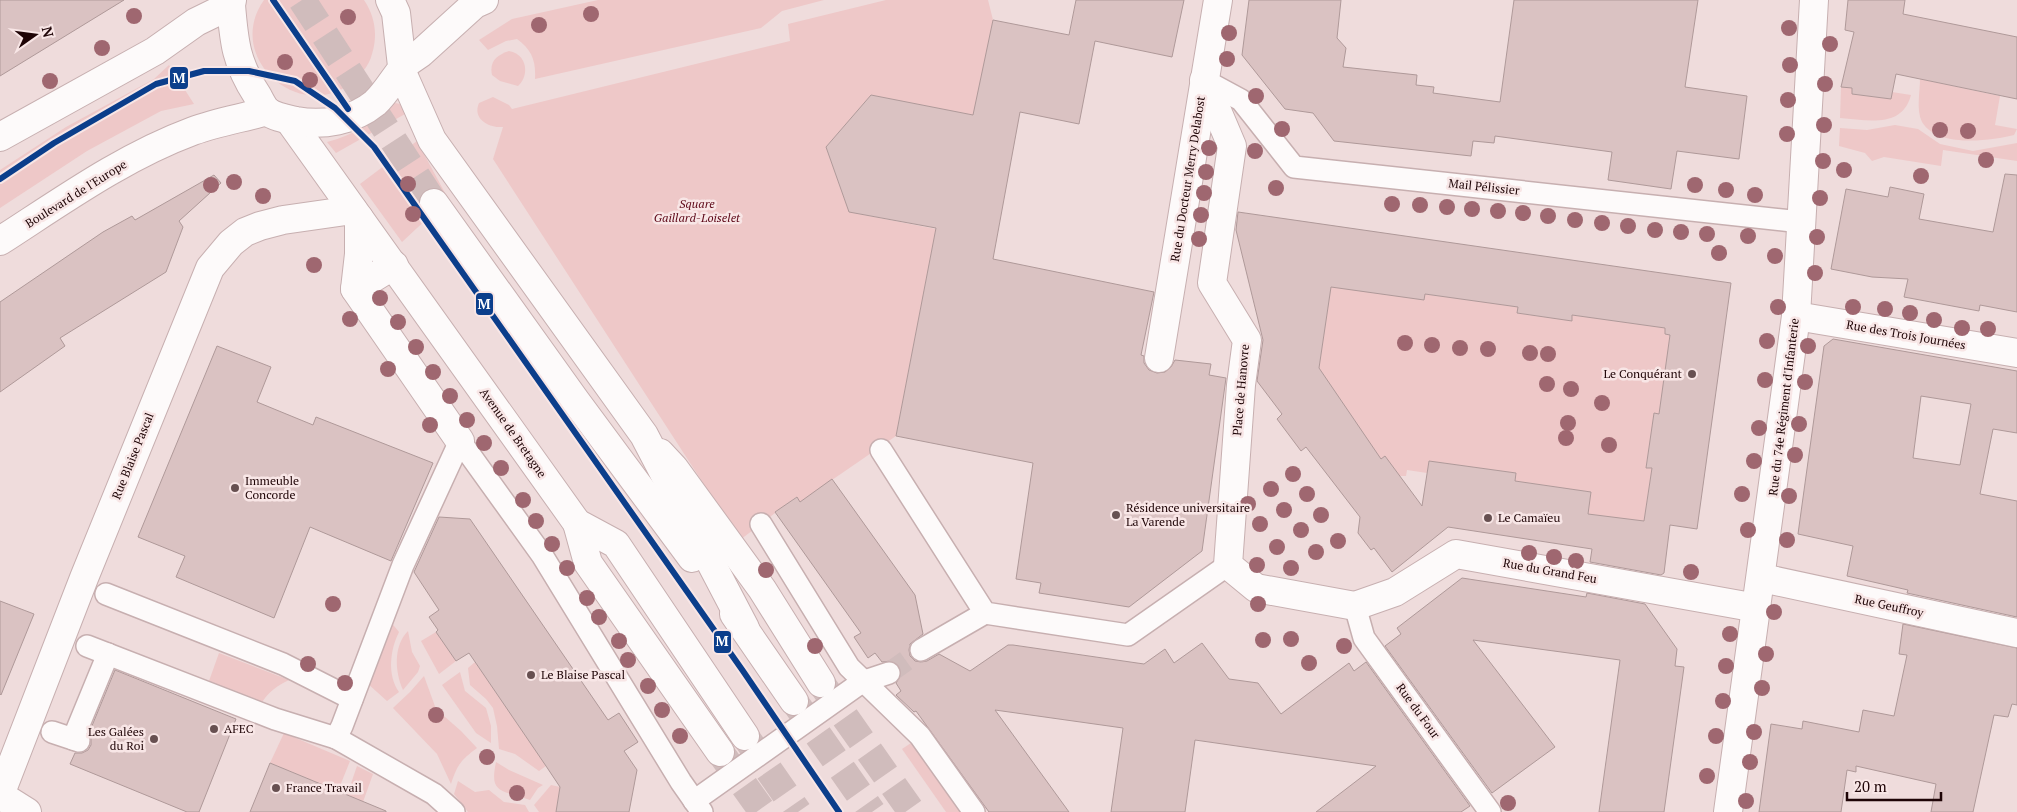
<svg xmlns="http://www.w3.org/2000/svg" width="2017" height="812" font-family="'PT Serif',serif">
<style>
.green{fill:#eec8c8}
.building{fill:#dac2c2;stroke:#af9999;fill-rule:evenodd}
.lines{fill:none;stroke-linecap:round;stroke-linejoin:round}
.pedestrian-tunnel{stroke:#d0bcbc;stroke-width:21;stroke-dasharray:21 11;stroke-linecap:butt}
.minor-tunnel{stroke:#d0bcbc;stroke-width:28;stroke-dasharray:28 14;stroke-linecap:butt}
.tertiary-tunnel{stroke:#d0bcbc;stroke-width:28;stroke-dasharray:28 14;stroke-linecap:butt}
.pedestrian-casing{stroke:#c7afb0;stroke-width:24}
.minor-casing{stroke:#c7afb0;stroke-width:30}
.tertiary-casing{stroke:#c7afb0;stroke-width:30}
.primary-casing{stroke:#c7afb0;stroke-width:30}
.pedestrian{stroke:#fdfafa;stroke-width:21}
.minor{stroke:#fdfafa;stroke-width:28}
.tertiary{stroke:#fdfafa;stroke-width:28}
.primary{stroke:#fdfafa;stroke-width:28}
.tram-1-casing{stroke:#f8e6e6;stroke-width:10}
.tram-1{stroke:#0b3e8b;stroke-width:6}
.tree{fill:#9f6770}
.poi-dot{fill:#675051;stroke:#f8e6e6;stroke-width:2}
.labels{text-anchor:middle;stroke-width:5;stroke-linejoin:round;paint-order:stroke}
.street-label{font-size:12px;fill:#1e0406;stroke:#f8e6e6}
.park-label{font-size:12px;font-style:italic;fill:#5d0818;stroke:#f8e6e6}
.poi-label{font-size:12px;fill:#1e0406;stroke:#f8e6e6;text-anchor:start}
.line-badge{stroke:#f8e6e6;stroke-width:2}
.badge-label{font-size:14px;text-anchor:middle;font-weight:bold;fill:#fff}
</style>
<rect width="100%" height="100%" fill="#efdcdc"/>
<g class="green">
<path d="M264 0H364C375 16 378 35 372 54 369 66 360 76 350 84 297 123 224 56 264 0Z"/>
<path d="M598 0H824L782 11 761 28 535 79C536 61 532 50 517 39L506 41 488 50 479 40 512 19Z"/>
<path d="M886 0H988L993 20 977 97 978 116 871 95 826 147 849 212 936 229 896 436 800 502 796 497 740 540 493 159 503 127C489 128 472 119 479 103L493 97 509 105 512 109 790 41 788 24Z"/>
<path d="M509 51C527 54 530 75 518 86L500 81 492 75C489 61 497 55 509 51Z"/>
<path d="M169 65 194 104 161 111 87 151 0 208V170L66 127 154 79Z"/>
<path d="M1920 79 2000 96 1995 125 2017 129 2014 135C1990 141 1938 148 1922 122 1916 110 1920 92 1920 79Z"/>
<path d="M1841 87 1852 88V94L1890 99 1892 92 1911 95C1902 129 1867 120 1840 118Z"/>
<path d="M394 103C402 103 403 107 405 114L336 153 327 142C353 135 375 123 394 103Z"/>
<path d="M1895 125 1918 129 1940 144 1973 151 2017 143V161L1943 150 1941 166 1884 157 1872 161 1865 153 1839 146 1840 128 1867 130Z"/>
<path d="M417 141 452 206 431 215 402 242 360 184Z"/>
<path d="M1331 286 1424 300 1425 294 1518 307 1517 313 1572 320V315L1665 328V334L1670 335 1659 414H1654L1646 467 1652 468 1644 521 1588 514 1591 492 1515 481 1516 473 1429 461 1427 473 1407 470 1406 476H1399L1385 456 1381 459 1351 423 1355 421 1319 368Z"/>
<path d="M390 621 399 632C390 650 387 675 399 692L387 701 367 683Z"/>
<path d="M408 631 412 652 420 666 418 672 403 690C395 672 393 646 408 631Z"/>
<path d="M436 632 456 661 439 674 421 641Z"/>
<path d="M219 653 289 680C277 686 268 692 261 704L209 681Z"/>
<path d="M475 662 546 766 539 771 515 754 499 749 497 726 493 708 486 699 470 685 468 668Z"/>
<path d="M460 672 465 691 486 708 491 726V743L476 733 442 685Z"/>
<path d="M424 676 436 709 461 731 477 748C461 760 457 765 451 784L437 754 393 708 410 692Z"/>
<path d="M284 733 350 761 338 791 270 763Z"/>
<path d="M911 743 960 812H946L902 749Z"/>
<path d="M496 762 509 770 543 785 538 788 530 800C526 799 522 797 518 796 495 790 491 787 496 762Z"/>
<path d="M357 766 373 774 363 802 347 795Z"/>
<path d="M458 781 475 792 489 790 504 802 525 805 529 812H468L454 794Z"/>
<path d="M551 785 560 787 556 812H539L534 805Z"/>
</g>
<g class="building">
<path d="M0 0H124L0 76Z"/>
<path d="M1076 0H1184L1172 57 1095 41 1079 124 1020 112 993 259 1154 292 1141 355 1144 356V363L1149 370 1157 373 1165 372 1171 367 1175 360 1211 364 1209 375 1226 378 1202 551 1129 607 1039 593 1041 583 1016 579 1033 463 896 436 936 228 849 212 826 147 871 95 973 115 993 20 1069 35Z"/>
<path d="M1249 0H1341L1337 38 1346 48 1343 67 1417 75 1416 85 1434 87 1433 93 1500 102 1514 0H1698L1685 87 1747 96 1739 159 1677 151 1671 189 1608 180 1612 152 1495 136 1494 143 1473 141 1471 156 1334 141 1313 113 1285 109 1242 55Z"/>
<path d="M1848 0H1905L1903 14 2017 37V99L1896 74 1891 99 1852 94V88L1841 87 1854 32 1845 30Z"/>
<path d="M2005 174 2017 175V312L1980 305 1979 311 1904 297 1908 279 1872 277 1831 269 1846 189 1888 197 1890 187 1924 194 1919 219 1993 232Z"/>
<path d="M214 175 221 183 179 221 183 227 166 272 60 338 65 346 0 392V302L103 232 132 216 135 220Z"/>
<path d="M1238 212 1731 283 1697 529 1670 525 1664 573 1661 575 1590 562 1592 549 1448 527 1392 572 1374 548 1371 550 1358 533 1360 517 1306 447 1301 451 1277 419 1282 414 1257 381 1263 340 1236 230ZM1331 287 1424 300 1425 294 1518 307 1517 313 1572 321V315L1665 328V334L1670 335 1659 414 1654 413 1646 468H1652L1644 521 1588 514 1591 492 1515 481 1516 473 1429 461 1422 506 1385 456 1381 459 1319 368Z"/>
<path d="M1833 339 2017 371V433L1993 429 1980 494 2017 501V617L1907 593 1908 590 1847 576 1853 546 1798 534 1824 346ZM1921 396 1971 404 1960 465 1913 458Z"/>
<path d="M217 346 271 367 257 402 313 425 316 417 433 463 391 561 310 527 274 618 176 577 185 556 138 537Z"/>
<path d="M832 479 915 595 923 634 910 644 909 650 910 656 915 661 921 662 927 661 939 654 970 671 1008 645H1013L1144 664 1165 649 1174 663 1202 643 1229 679 1258 683 1281 714 1349 663 1354 671 1366 662 1470 806 1461 812H1316L1376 766 1195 740 1185 812H1111L1123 728 995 710 1069 812H989L916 711 914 712 896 695 901 691 896 683 901 675V669L898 664 891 661 882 662 875 653 868 658 854 637 861 633 775 512 797 497 800 502Z"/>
<path d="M439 517 470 519 608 720 619 713 638 742 624 751 637 770 629 812H556L560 787 546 766 469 653 456 661 436 632 438 630 429 617 439 610 414 572Z"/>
<path d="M1462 578 1586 597 1587 593 1645 604 1677 649 1675 666 1684 667 1664 812H1599L1620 660 1473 640 1555 747 1492 793 1385 646 1401 634 1397 628Z"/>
<path d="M0 601 34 614 1 695 0 694Z"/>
<path d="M1903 624 2017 648V705L2012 704 2008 717 1994 715 1973 812H1931L1936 784 1856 766V772L1847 770 1841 812H1759L1771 724 1802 729 1803 721 1859 732 1863 710 1894 716 1907 655 1899 654Z"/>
<path d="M115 670 236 719 199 812H187L70 764 75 753H82L88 750 91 745V739L89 733Z"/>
<path d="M270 763 386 811V812H250Z"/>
</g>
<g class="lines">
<path class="pedestrian-tunnel" d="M889 673 921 650"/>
<g class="minor-tunnel">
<path d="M821 683 912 812"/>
<path d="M720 752 763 812"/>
</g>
<g class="tertiary-tunnel">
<path d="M302 0 434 203"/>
<path d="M794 701 872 812"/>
<path d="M745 736 798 812"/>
</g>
<defs>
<g id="pedestrian">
<path d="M1204 80 1241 100 1294 167 1801 222"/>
<path d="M881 450 985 613 1128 635 1228 565"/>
<path d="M761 524 849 667 920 736 974 812"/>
<path d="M106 594 283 664 352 699"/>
<path d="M1355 606 1364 638 1490 812"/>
<path d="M87 646 275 719 336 738 434 794 454 812"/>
<path d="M921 650 985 613"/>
<path d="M52 732 79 741"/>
<path d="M336 738 342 726 403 565 460 441 542 555 681 782 702 812"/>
<path d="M73 739 108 654"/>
<path d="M694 801 862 682 889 673"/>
</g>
<g id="minor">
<path d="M1204 80 1232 146 1212 283 1247 340 1241 385 1228 565 1256 588 1355 606 1395 592 1456 554 1757 608"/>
<path d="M359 218V254L355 289 460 441"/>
<path d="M355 289 394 265"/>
<path d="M1796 316 2017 353"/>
<path d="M1159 358 1218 0"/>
<path d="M660 453 674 468 762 589 821 683"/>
<path d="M577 523 588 563 720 752"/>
<path d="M1762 578 2017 633"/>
<path d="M0 795 84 578 210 268 231 243 245 232 260 226 283 220 353 210"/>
<path d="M0 795 27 812"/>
<path d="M1728 812 1796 316 1814 0"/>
</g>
<g id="tertiary">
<path d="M401 70 432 140 644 435 745 628"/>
<path d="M289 120 577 523 616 544 745 736"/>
<path d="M434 203 575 400 692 558"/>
<path d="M734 614 794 701"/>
</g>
<g id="primary">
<path d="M232 0 231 5C234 42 236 63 257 95 260 100 263 107 267 111 274 117 287 119 296 121 323 126 353 121 375 103 385 94 393 80 401 70L402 66 396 13 390 0"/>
<path d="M402 66 421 53 475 4 484 0"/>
<path d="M0 137 155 51 196 22 231 5"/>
<path d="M0 241C62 201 123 157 193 131 217 122 243 118 267 111"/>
</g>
</defs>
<use href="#pedestrian" class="pedestrian-casing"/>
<use href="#minor" class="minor-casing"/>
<use href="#tertiary" class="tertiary-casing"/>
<use href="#primary" class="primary-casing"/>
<use href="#pedestrian" class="pedestrian"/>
<use href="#minor" class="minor"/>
<use href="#tertiary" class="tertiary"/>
<use href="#primary" class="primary"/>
<defs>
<g id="tram-1">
<path d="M273 0 348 109"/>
<path d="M0 179 54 143 156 84 204 71H249L295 81 335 108 374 147 743 671 839 812"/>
</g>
</defs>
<use href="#tram-1" class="tram-1-casing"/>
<use href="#tram-1" class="tram-1"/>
</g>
<g class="tree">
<circle cx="591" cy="14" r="8"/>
<circle cx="134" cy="16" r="8"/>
<circle cx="348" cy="17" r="8"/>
<circle cx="539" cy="25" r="8"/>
<circle cx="1789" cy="28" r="8"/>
<circle cx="1229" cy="33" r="8"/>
<circle cx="1830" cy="44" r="8"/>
<circle cx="102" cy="48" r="8"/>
<circle cx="1227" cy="59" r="8"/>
<circle cx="285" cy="62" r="8"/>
<circle cx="1790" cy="65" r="8"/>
<circle cx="310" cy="80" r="8"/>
<circle cx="50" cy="81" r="8"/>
<circle cx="1825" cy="84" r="8"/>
<circle cx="1256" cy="96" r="8"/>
<circle cx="1788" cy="100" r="8"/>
<circle cx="1824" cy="125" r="8"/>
<circle cx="1282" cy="129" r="8"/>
<circle cx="1940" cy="130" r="8"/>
<circle cx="1968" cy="131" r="8"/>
<circle cx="1787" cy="134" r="8"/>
<circle cx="1209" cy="148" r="8"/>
<circle cx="1255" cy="151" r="8"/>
<circle cx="1986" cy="160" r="8"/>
<circle cx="1823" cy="161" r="8"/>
<circle cx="1844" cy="170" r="8"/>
<circle cx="1206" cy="172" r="8"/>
<circle cx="1921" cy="176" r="8"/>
<circle cx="234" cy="182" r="8"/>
<circle cx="408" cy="184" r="8"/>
<circle cx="211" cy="185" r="8"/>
<circle cx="1695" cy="185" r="8"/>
<circle cx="1276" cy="188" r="8"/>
<circle cx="1726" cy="190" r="8"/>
<circle cx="1204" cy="193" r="8"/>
<circle cx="1755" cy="195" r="8"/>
<circle cx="263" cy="196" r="8"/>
<circle cx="1820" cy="198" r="8"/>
<circle cx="1392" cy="204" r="8"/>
<circle cx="1420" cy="205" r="8"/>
<circle cx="1447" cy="207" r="8"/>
<circle cx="1472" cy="209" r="8"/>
<circle cx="1498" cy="211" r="8"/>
<circle cx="1523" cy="213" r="8"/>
<circle cx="413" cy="214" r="8"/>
<circle cx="1201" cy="215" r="8"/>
<circle cx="1548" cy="216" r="8"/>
<circle cx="1575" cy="220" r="8"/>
<circle cx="1602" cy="223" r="8"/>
<circle cx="1628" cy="226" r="8"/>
<circle cx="1655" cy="230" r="8"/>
<circle cx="1681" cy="232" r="8"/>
<circle cx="1707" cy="234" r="8"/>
<circle cx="1748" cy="236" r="8"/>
<circle cx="1817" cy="237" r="8"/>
<circle cx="1199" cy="239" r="8"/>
<circle cx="1719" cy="253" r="8"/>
<circle cx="1775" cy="256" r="8"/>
<circle cx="314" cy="265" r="8"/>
<circle cx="1815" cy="273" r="8"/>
<circle cx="380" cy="298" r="8"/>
<circle cx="1778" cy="307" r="8"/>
<circle cx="1853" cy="307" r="8"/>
<circle cx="1885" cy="309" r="8"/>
<circle cx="1910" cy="313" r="8"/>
<circle cx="350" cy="319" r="8"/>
<circle cx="1934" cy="320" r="8"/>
<circle cx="398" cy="322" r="8"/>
<circle cx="1962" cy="328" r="8"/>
<circle cx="1988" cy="329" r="8"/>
<circle cx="1767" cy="341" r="8"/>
<circle cx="1405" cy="343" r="8"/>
<circle cx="1432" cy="345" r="8"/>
<circle cx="1808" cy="346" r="8"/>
<circle cx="416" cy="347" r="8"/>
<circle cx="1460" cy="348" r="8"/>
<circle cx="1488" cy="349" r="8"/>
<circle cx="1530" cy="353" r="8"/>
<circle cx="1548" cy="354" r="8"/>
<circle cx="388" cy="369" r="8"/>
<circle cx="433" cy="372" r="8"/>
<circle cx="1765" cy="380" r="8"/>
<circle cx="1805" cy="382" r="8"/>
<circle cx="1547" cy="384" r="8"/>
<circle cx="1571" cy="389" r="8"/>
<circle cx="450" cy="396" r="8"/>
<circle cx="1602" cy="403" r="8"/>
<circle cx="467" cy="420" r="8"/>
<circle cx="1568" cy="423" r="8"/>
<circle cx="1799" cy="424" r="8"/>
<circle cx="430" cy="425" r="8"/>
<circle cx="1759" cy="428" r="8"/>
<circle cx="1566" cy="438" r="8"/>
<circle cx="484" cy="443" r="8"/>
<circle cx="1609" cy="445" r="8"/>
<circle cx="1795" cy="455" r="8"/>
<circle cx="1754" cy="461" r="8"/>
<circle cx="501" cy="468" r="8"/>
<circle cx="1293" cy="474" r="8"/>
<circle cx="1271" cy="489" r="8"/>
<circle cx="1307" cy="494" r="8"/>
<circle cx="1742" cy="494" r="8"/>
<circle cx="1789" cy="496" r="8"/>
<circle cx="523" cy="500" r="8"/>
<circle cx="1248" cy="504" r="8"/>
<circle cx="1284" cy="510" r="8"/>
<circle cx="1321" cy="515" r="8"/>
<circle cx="536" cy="521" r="8"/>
<circle cx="1260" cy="524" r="8"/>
<circle cx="1301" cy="530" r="8"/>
<circle cx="1748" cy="530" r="8"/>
<circle cx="1787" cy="540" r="8"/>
<circle cx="1338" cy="541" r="8"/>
<circle cx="552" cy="544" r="8"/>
<circle cx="1277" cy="547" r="8"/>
<circle cx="1316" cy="552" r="8"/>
<circle cx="1529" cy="553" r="8"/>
<circle cx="1554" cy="557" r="8"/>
<circle cx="1576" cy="561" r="8"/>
<circle cx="1257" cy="565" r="8"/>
<circle cx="567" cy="568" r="8"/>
<circle cx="1291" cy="568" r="8"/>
<circle cx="766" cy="570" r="8"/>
<circle cx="1691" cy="572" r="8"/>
<circle cx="587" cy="598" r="8"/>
<circle cx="333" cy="604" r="8"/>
<circle cx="1258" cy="604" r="8"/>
<circle cx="1774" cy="612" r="8"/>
<circle cx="599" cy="617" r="8"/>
<circle cx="1730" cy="634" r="8"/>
<circle cx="1291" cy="639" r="8"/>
<circle cx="1263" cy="640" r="8"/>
<circle cx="619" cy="641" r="8"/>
<circle cx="815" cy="646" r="8"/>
<circle cx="1344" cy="646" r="8"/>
<circle cx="1766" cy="654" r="8"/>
<circle cx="628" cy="660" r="8"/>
<circle cx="1309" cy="663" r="8"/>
<circle cx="308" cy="664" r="8"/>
<circle cx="1726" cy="666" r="8"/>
<circle cx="345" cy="683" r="8"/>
<circle cx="648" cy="686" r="8"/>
<circle cx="1762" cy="688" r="8"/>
<circle cx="1723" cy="701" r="8"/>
<circle cx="662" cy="710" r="8"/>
<circle cx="436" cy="715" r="8"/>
<circle cx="1754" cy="732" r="8"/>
<circle cx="680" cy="736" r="8"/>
<circle cx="1716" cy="736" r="8"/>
<circle cx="487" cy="757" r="8"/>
<circle cx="1750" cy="762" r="8"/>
<circle cx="1707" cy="776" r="8"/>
<circle cx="517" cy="793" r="8"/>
<circle cx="1746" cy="801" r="8"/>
<circle cx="1508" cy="803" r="8"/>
</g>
<g class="poi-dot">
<circle cx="1692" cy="374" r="5"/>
<circle cx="235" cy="488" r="5"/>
<circle cx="1116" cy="515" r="5"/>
<circle cx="1488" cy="518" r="5"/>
<circle cx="531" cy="675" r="5"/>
<circle cx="214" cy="729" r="5"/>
<circle cx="154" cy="739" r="5"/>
<circle cx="276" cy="788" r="5"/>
</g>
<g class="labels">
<g class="street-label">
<text transform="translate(1188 179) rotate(-81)" y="4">Rue du Docteur Merry Delabost</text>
<text transform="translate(1484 187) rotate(6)" y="4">Mail Pélissier</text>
<text transform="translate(76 194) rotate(-32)" y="4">Boulevard de l'Europe</text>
<text transform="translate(1906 335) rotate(10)" y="4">Rue des Trois Journées</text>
<text transform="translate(1241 390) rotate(-85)" y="4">Place de Hanovre</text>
<text transform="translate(1784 407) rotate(-83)" y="4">Rue du 74e Régiment d'Infanterie</text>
<text transform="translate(513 433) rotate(55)" y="4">Avenue de Bretagne</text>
<text transform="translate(133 456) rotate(-68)" y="4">Rue Blaise Pascal</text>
<text transform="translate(1550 571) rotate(10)" y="4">Rue du Grand Feu</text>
<text transform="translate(1889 606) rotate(12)" y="4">Rue Geuffroy</text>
<text transform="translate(1418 711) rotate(54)" y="4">Rue du Four</text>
</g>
<g class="park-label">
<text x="697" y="208">Square<tspan x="697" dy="14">Gaillard-Loiselet</tspan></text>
</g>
<g class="poi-label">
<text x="1682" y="378" text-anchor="end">Le Conquérant</text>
<text x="245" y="485">Immeuble<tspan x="245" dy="14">Concorde</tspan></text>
<text x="1126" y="512">Résidence universitaire<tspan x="1126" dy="14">La Varende</tspan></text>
<text x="1498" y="522">Le Camaïeu</text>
<text x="541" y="679">Le Blaise Pascal</text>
<text x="224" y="733">AFEC</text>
<text x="144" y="736" text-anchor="end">Les Galées<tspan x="144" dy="14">du Roi</tspan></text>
<text x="286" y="792">France Travail</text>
</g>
</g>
<g class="line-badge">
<rect x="169" y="66" width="20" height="24" rx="5" fill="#0b3e8b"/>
<rect x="475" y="292" width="19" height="24" rx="5" fill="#0b3e8b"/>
<rect x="713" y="630" width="19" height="24" rx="5" fill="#0b3e8b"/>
</g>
<g class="badge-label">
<text x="179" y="83">M</text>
<text x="484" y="309">M</text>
<text x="722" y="646">M</text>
</g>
<g transform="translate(35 35) rotate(76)" stroke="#f8e6e6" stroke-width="4" paint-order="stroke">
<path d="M0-4L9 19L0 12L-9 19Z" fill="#1e0406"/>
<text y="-8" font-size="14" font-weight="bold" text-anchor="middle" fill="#1e0406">N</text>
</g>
<path d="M1847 792v8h94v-8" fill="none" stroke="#1e0406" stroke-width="2.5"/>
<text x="1854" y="792" font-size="15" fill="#1e0406" stroke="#f8e6e6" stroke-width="4" paint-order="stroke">20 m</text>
</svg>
